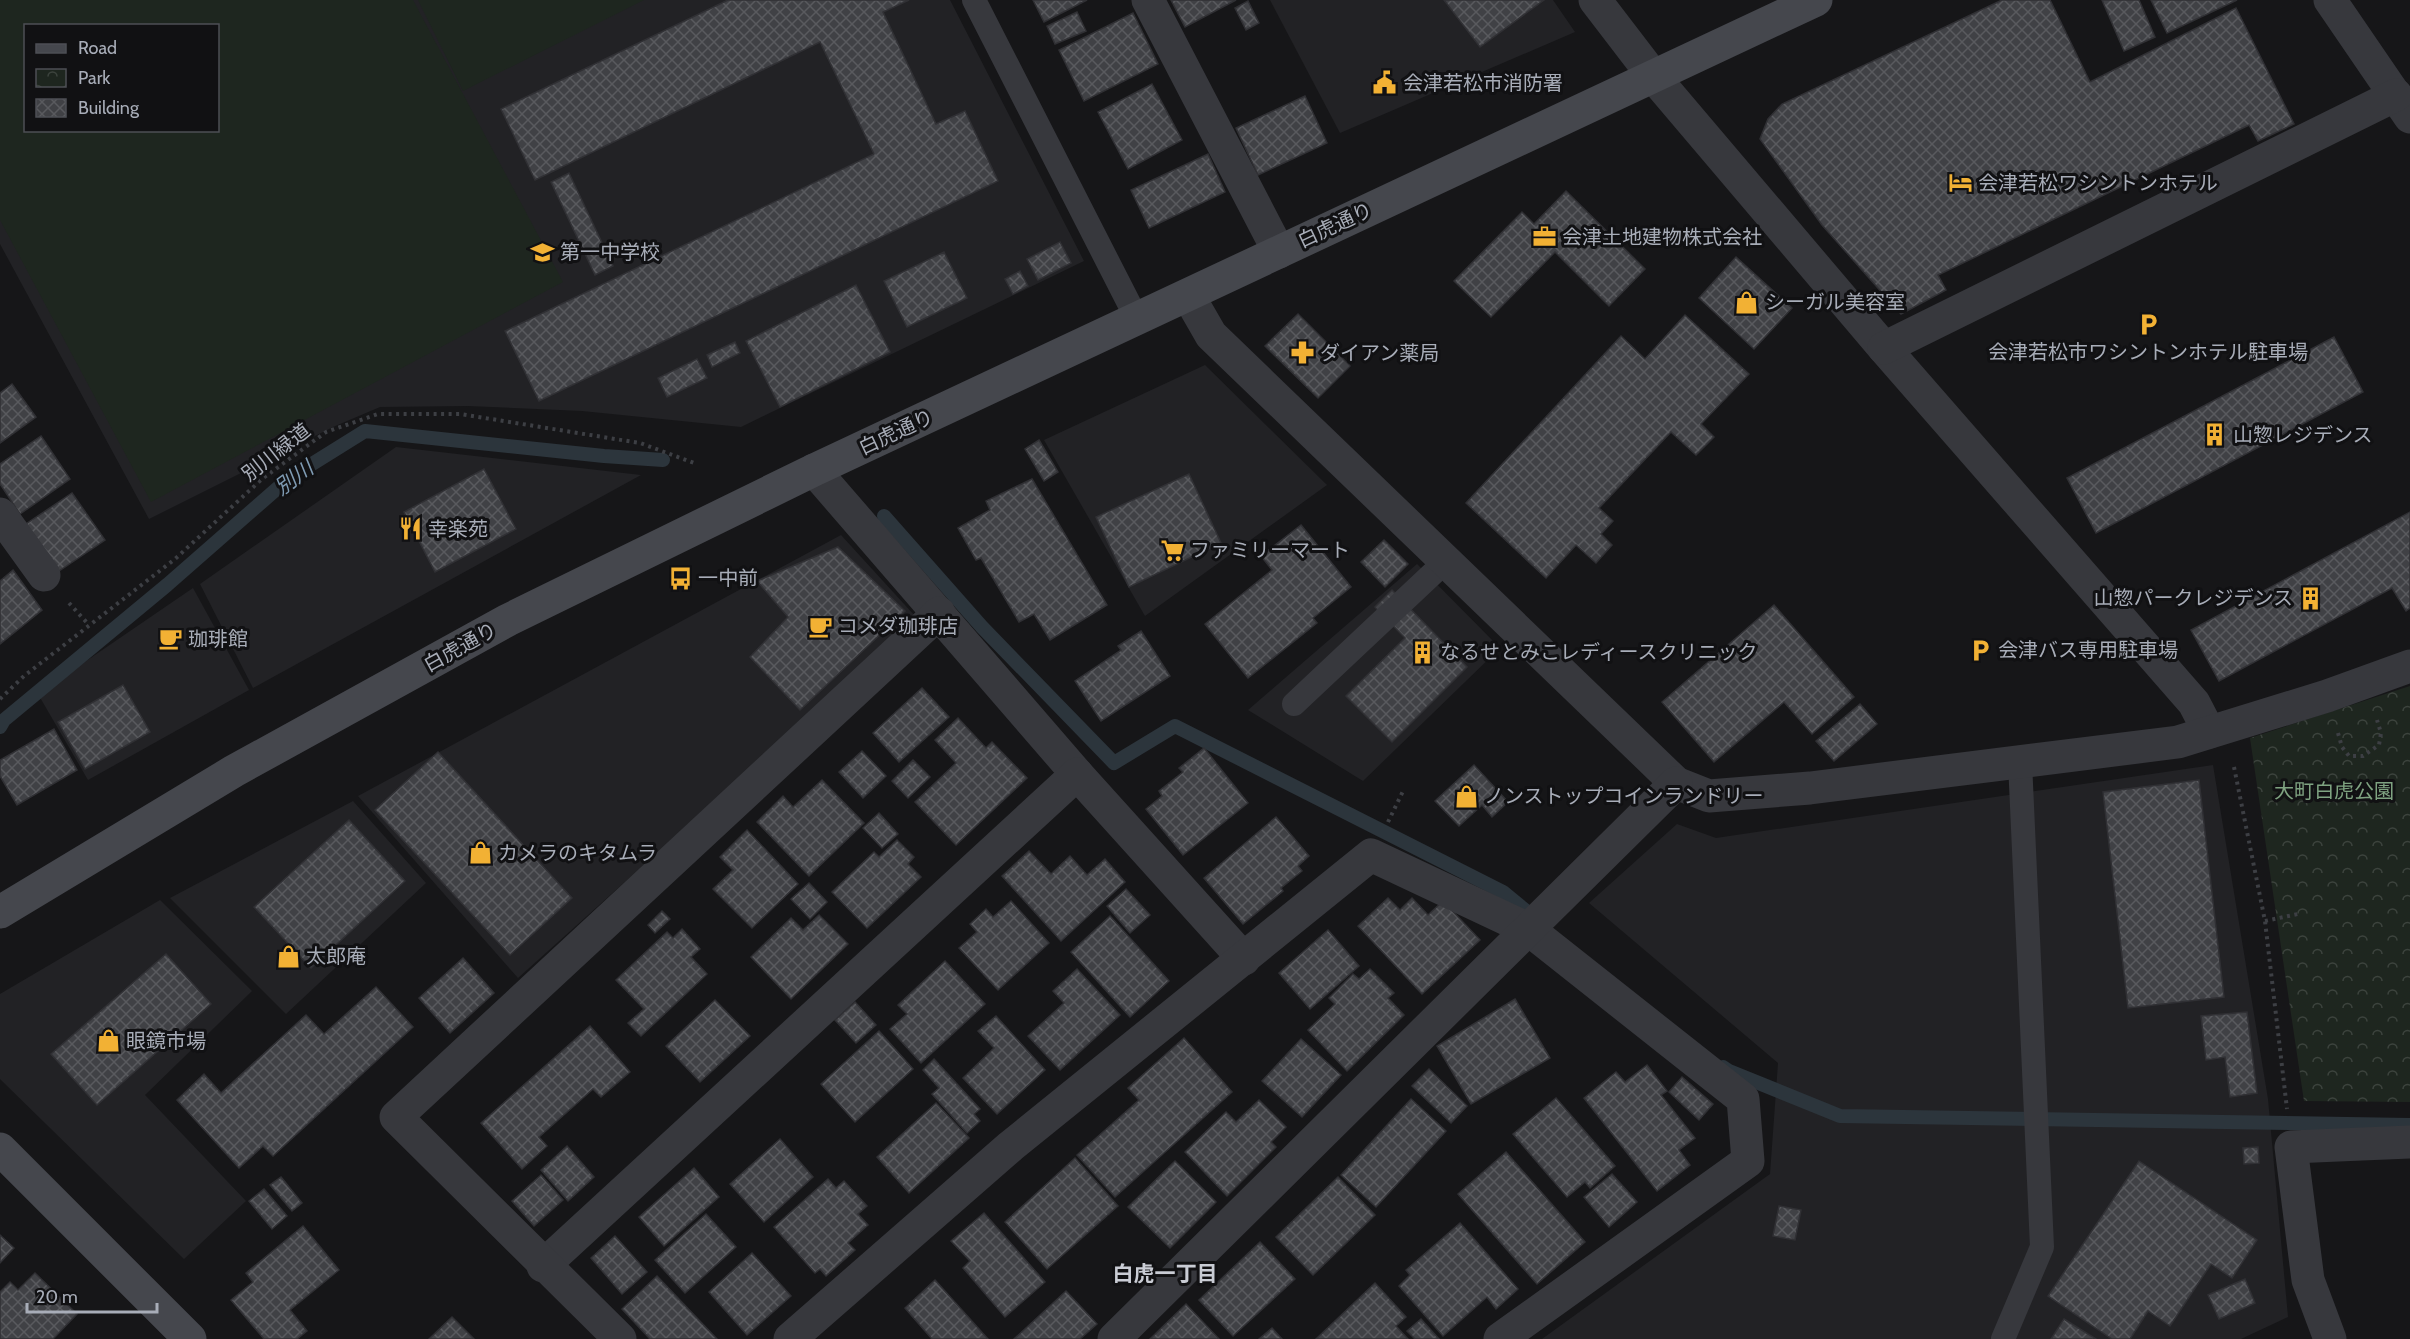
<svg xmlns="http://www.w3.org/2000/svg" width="2410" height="1339" font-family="Cabin,'Noto Sans JP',sans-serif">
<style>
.built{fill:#222225;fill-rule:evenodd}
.park{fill:url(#park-crowns)}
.garden{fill:#1e261f;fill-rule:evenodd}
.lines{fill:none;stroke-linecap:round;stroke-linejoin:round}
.stream{stroke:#2c353c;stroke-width:14}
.building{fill:url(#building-cross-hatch);stroke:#303034;stroke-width:1.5}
.path{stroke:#3d3f44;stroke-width:4;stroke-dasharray:3 4.5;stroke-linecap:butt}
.lane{stroke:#37383d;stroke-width:24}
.street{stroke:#37383d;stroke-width:33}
.secondary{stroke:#45474d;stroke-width:33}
.labels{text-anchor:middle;stroke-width:6;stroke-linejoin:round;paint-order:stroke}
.poi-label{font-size:20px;fill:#a8adb8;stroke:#111113;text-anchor:start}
.street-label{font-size:20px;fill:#a8adb8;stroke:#111113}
.park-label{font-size:20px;fill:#7fa381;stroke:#111113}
.water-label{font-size:21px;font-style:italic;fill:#7f9bb3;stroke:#111113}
.neighbourhood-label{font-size:21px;font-weight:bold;fill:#c9ccd4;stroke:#111113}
</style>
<defs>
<pattern id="park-crowns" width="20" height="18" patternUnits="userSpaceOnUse" patternTransform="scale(1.5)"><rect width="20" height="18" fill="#1e261f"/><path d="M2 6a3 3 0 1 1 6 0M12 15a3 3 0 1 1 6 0" fill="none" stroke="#3c433d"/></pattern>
<pattern id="building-cross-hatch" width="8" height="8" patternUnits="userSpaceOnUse" patternTransform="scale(1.5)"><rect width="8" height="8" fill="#404145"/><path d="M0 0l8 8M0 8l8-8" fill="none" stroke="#595a5e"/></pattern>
</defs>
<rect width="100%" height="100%" fill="#161618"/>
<g class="built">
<path d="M0 0H950L1084 261 741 427 582 411 468 406 380 407 333 427 149 519 0 244ZM26 26H218V130H26Z"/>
<path d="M1270 0H1553L1575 32 1340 133Z"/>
<path d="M1205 365 1327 485 1145 616 1044 440Z"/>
<path d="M396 447 641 475 253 688 200 584Z"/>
<path d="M841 535 915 616 911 625 518 978 358 796Z"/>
<path d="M1417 564 1500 648 1363 781 1248 710Z"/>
<path d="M193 588 249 690 88 780 38 694Z"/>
<path d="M2213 765 2268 1099 2288 1317 2241 1339H1542L1770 1174 1778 1063 1589 903 1677 824 1716 838Z"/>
<path d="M353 801 426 883 286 1014 170 898Z"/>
<path d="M160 900 252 991 145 1095 246 1201 184 1259 0 1079V994Z"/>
</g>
<path class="park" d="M2410 686V1102L2304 1101 2250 738Z"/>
<g class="garden">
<path d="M0 0H413L563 282 151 502 0 220ZM26 26H218V130H26Z"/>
<path d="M418 0H644L463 91Z"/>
</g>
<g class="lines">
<g class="stream">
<path d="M884 516 982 627 1114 763 1175 726 1503 892 1536 919"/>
<path d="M0 727 4 720 167 585 288 479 365 431 604 456 663 460"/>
<path d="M1723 1067 1729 1071 1840 1116 2410 1125"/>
</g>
</g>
<g class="building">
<path d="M728 0H909L883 12 936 124 965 111 998 181 539 401 505 331 874 154 820 42 535 180 501 109Z"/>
<path d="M1033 0H1087L1044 22Z"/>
<path d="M1171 0H1236L1185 27Z"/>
<path d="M1444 0H1544L1480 47Z"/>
<path d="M2002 0H2050L2090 82 2236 8 2294 124 2258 141 2249 125 1938 275 1946 290 1901 314 1822 225 1760 139 1768 119 1782 104Z"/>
<path d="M2102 0H2139L2155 37 2124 51Z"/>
<path d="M2151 0H2237L2167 33Z"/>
<path d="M1248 1 1259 23 1246 30 1235 8Z"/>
<path d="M1077 12 1086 31 1055 44 1047 26Z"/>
<path d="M1133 13 1158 64 1084 101 1059 50Z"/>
<path d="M1152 84 1182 140 1128 169 1098 112Z"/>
<path d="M1305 96 1327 143 1258 175 1236 128Z"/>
<path d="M1208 154 1225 192 1149 228 1131 190Z"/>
<path d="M569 173 613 266 595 275 551 182Z"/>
<path d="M1566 191 1645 269 1609 306 1555 252 1491 317 1454 281 1522 212 1534 224Z"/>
<path d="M1060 242 1071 263 1038 280 1027 259Z"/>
<path d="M944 252 967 298 907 327 884 281Z"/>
<path d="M1736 257 1792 308 1754 349 1699 298Z"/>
<path d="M1020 271 1028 286 1013 294 1005 279Z"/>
<path d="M856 285 890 352 780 407 746 341Z"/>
<path d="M1298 314 1350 366 1318 398 1265 346Z"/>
<path d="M1685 315 1749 374 1701 424 1714 437 1696 455 1671 432 1599 508 1613 521 1601 534 1612 545 1596 563 1576 545 1546 578 1466 503 1621 336 1645 359Z"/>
<path d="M2334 337 2363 392 2096 533 2067 478Z"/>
<path d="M735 342 740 353 712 367 707 355Z"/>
<path d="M697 359 707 378 667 397 658 378Z"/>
<path d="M12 384 36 417 0 443V393Z"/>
<path d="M41 436 70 479 20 514 0 484V464Z"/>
<path d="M1039 440 1058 472 1044 481 1025 449Z"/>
<path d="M484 469 516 529 435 572 404 512Z"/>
<path d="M1189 474 1221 543 1129 587 1096 517Z"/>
<path d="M1032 479 1107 605 1050 640 1034 614 1019 622 981 558 976 560 958 528 990 510 986 501Z"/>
<path d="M72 493 105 540 59 571 26 524Z"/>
<path d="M2410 512V608L2406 611 2392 588 2219 681 2191 630Z"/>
<path d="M1301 525 1351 587 1313 618 1317 623 1248 678 1205 624 1272 570 1261 556Z"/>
<path d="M1384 540 1408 564 1385 587 1361 562Z"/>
<path d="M838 547 905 611 800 710 750 657 788 617 757 581Z"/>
<path d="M13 570 42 610 0 644V581Z"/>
<path d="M1392 590 1467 667 1392 742 1346 696 1405 638 1375 607Z"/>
<path d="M1774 605 1854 697 1812 734 1784 702 1714 762 1662 702Z"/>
<path d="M1141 631 1170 676 1101 721 1075 681 1121 650 1118 646Z"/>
<path d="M123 685 150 732 85 769 58 722Z"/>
<path d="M922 688 949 717 899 762 873 733Z"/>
<path d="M1860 704 1877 724 1834 761 1816 741Z"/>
<path d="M958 718 986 748 992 742 1027 778 956 845 915 802 956 763 935 740Z"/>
<path d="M54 729 77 770 17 805 0 776V760Z"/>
<path d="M1204 748 1248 803 1183 855 1146 809 1162 796 1159 791 1183 772 1179 768Z"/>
<path d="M862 751 886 776 863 798 839 772Z"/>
<path d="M438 752 572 898 510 955 375 810Z"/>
<path d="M913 760 930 777 908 798 892 781Z"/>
<path d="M1474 765 1508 802 1492 817 1482 805 1459 826 1435 801Z"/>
<path d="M822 780 864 823 809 876 757 822 783 796 793 807Z"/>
<path d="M2199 780 2224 997 2128 1008 2103 792Z"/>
<path d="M879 813 898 834 882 848 863 828Z"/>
<path d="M1276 817 1309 856 1298 866 1302 871 1281 888 1283 891 1243 924 1204 878Z"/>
<path d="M349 820 405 881 311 968 254 907Z"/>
<path d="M747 830 798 884 752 928 713 889 733 870 720 857Z"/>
<path d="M897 840 914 857 908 864 921 877 867 928 832 892 874 852 879 857Z"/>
<path d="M1029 851 1051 874 1070 856 1087 875 1105 859 1125 882 1061 941 1002 876Z"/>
<path d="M809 883 827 902 810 919 791 899Z"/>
<path d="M1126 889 1150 915 1130 933 1107 906Z"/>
<path d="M1388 898 1400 910 1412 898 1428 915 1443 901 1480 940 1422 994 1358 926Z"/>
<path d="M1011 901 1049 943 998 990 959 948 977 932 970 924 986 909 993 917Z"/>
<path d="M662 911 670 919 655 933 648 925Z"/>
<path d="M819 915 848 944 791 999 751 957 791 918 803 930Z"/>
<path d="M1110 916 1169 981 1130 1017 1071 952Z"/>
<path d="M682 929 700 949 691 957 707 974 641 1036 628 1023 644 1009 616 980 667 932 673 938Z"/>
<path d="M1328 930 1359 966 1310 1009 1279 973Z"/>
<path d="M166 954 211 1004 97 1105 51 1054Z"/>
<path d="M463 958 494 993 450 1033 419 998Z"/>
<path d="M945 961 985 1004 921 1063 890 1029 907 1014 898 1005Z"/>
<path d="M1077 969 1120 1015 1060 1070 1028 1036 1064 1003 1053 991Z"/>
<path d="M1370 969 1394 993 1388 998 1404 1015 1347 1071 1308 1030 1335 1004 1329 998 1353 974 1359 979Z"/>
<path d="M376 987 413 1027 273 1156 263 1146 239 1168 177 1100 204 1074 221 1093 306 1015 324 1034Z"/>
<path d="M1515 999 1550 1058 1471 1104 1437 1046Z"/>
<path d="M715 1000 750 1036 700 1082 666 1046Z"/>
<path d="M855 1002 876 1025 856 1043 835 1020Z"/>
<path d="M2247 1012 2257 1093 2230 1097 2225 1057 2206 1060 2201 1016Z"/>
<path d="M996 1016 1045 1070 997 1114 963 1078 994 1048 978 1031Z"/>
<path d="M590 1026 630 1072 601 1097 593 1089 539 1137 547 1146 522 1169 481 1123Z"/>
<path d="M879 1031 913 1069 855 1122 821 1084Z"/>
<path d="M1184 1038 1232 1092 1115 1197 1077 1155 1139 1100 1128 1088Z"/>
<path d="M1301 1039 1341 1075 1302 1117 1262 1081Z"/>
<path d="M934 1059 980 1109 974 1114 980 1121 967 1133 932 1094 939 1088 923 1070Z"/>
<path d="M1647 1065 1667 1091 1661 1095 1695 1138 1679 1150 1690 1165 1657 1191 1584 1098 1616 1072 1625 1082Z"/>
<path d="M1429 1069 1467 1106 1451 1123 1412 1086Z"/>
<path d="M1682 1077 1713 1104 1699 1120 1669 1092Z"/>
<path d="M1556 1098 1615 1166 1590 1188 1585 1182 1567 1197 1513 1134Z"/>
<path d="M1411 1099 1446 1131 1376 1207 1341 1175Z"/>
<path d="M1259 1100 1286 1127 1271 1142 1276 1147 1227 1196 1185 1152 1226 1112 1236 1122Z"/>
<path d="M936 1103 969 1138 909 1193 877 1157Z"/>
<path d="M780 1139 813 1177 764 1222 730 1184Z"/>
<path d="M567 1146 594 1177 568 1201 541 1170Z"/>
<path d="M2258 1147 2259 1163 2244 1164 2243 1148Z"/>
<path d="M1506 1152 1585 1242 1537 1284 1458 1194Z"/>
<path d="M1075 1158 1118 1206 1047 1269 1005 1222Z"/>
<path d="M1175 1161 1216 1202 1170 1248 1128 1207Z"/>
<path d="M2139 1161 2257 1240 2232 1278 2211 1264 2170 1326 2148 1311 2130 1339H2112L2048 1296Z"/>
<path d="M694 1168 719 1197 664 1246 639 1217Z"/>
<path d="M1612 1174 1637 1202 1609 1227 1584 1197Z"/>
<path d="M541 1175 563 1200 534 1226 512 1201Z"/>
<path d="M281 1177 302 1203 292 1211 270 1185Z"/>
<path d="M1338 1177 1375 1215 1313 1275 1276 1237Z"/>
<path d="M828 1179 836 1188 844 1181 867 1206 858 1214 868 1225 848 1243 855 1250 826 1276 820 1269 815 1273 774 1227Z"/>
<path d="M264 1189 287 1216 272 1229 249 1201Z"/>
<path d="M1779 1206 1801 1210 1795 1240 1773 1236Z"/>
<path d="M984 1213 1045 1282 1005 1317 963 1268 970 1261 951 1241Z"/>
<path d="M706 1214 736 1247 685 1293 655 1260Z"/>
<path d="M1460 1223 1518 1289 1496 1309 1487 1297 1443 1336 1399 1286 1410 1275 1406 1270Z"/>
<path d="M303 1226 339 1270 290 1310 307 1331 297 1339H264L231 1300 253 1282 246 1273Z"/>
<path d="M0 1235 14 1248 0 1263Z"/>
<path d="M615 1236 647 1272 622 1294 591 1258Z"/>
<path d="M1260 1242 1295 1279 1233 1336 1199 1300Z"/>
<path d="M752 1253 791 1296 747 1335 709 1292Z"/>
<path d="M35 1273 77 1314 53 1339H0V1292L10 1282 18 1290Z"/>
<path d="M657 1276 717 1339H650L622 1309Z"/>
<path d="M2245 1279 2255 1303 2219 1319 2208 1295Z"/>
<path d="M935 1280 988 1339H932L905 1308Z"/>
<path d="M1375 1283 1406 1317 1396 1326 1408 1339H1316Z"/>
<path d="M1066 1291 1097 1324 1080 1339H1014Z"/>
<path d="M1186 1304 1219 1339H1150Z"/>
<path d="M452 1317 474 1339H429Z"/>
<path d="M1421 1319 1439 1339H1415L1407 1331Z"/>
<path d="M2064 1319 2096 1339H2051Z"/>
<path d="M1272 1328 1282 1339H1259Z"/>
</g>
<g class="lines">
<g class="path">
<path d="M69 603 89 625"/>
<path d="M0 699 24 676 175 559 262 479 326 432 378 414H460L640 443 694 463"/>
<path d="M2338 733 2342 747 2349 756H2363L2379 745 2381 733 2377 720"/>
<path d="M2234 767 2265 921 2287 1109"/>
<path d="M1388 822 1404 789"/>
<path d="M2265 921 2298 914"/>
</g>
<g class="lane">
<path d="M974 0 1137 319"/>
<path d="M1294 704 1446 561"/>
<path d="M2003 1339 2042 1247 2020 762"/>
</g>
<g class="street">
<path d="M1148 0 1279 252"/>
<path d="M1595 0 1654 77 1884 348 2194 703 2209 732"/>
<path d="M2330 0 2410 117"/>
<path d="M1188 295 1211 335 1676 783 1709 796 1810 788 2178 742 2327 696 2410 666"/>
<path d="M1884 348 2396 95"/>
<path d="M814 470 1077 774"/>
<path d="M0 514 44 575"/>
<path d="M543 1266 1077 774 1244 959"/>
<path d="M620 1339 396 1117 939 613"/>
<path d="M790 1339 1011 1146 1371 855 1528 929 1743 1099 1748 1161 1500 1339"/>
<path d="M1114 1339 1676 783"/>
<path d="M2330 1339 2308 1280 2291 1147 2410 1142"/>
</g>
<g class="secondary">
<path d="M0 912 234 771 508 620 814 470 1816 0"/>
<path d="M0 1149 190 1339"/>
</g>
</g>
<defs>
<symbol id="civic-bare" viewBox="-9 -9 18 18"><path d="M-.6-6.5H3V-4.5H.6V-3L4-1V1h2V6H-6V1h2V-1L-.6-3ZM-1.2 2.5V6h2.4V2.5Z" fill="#f2b134" stroke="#111113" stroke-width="2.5" paint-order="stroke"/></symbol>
<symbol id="hotel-bare" viewBox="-9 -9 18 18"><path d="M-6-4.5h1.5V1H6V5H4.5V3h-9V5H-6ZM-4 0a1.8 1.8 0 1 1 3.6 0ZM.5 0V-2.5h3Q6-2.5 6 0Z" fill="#f2b134" stroke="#111113" stroke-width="2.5" paint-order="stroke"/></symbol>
<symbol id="office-bare" viewBox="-9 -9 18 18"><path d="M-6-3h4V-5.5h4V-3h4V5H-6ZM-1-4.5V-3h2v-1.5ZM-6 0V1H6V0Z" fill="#f2b134" stroke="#111113" stroke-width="2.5" paint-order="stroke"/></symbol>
<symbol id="school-bare" viewBox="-9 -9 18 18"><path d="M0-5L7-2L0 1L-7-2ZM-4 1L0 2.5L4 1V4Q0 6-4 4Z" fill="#f2b134" stroke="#111113" stroke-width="2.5" paint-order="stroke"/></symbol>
<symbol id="shop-bare" viewBox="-9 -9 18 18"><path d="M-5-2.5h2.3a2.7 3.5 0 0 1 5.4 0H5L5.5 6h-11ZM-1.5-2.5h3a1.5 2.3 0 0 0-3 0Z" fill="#f2b134" stroke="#111113" stroke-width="2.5" paint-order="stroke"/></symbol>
<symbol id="parking-bare" viewBox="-9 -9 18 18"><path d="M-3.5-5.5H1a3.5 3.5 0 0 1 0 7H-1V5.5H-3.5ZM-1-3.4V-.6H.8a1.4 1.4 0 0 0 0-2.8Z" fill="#f2b134" stroke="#111113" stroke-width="2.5" paint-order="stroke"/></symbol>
<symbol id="pharmacy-bare" viewBox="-9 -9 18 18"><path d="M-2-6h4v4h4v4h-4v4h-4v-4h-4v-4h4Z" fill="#f2b134" stroke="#111113" stroke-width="2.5" paint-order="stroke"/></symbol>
<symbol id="building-bare" viewBox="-9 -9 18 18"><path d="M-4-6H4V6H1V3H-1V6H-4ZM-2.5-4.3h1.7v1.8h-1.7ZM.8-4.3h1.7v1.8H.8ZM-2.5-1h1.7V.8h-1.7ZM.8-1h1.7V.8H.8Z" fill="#f2b134" stroke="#111113" stroke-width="2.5" paint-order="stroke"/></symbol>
<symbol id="restaurant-bare" viewBox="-9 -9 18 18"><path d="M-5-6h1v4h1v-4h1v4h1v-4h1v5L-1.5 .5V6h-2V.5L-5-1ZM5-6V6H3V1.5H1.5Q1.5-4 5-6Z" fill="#f2b134" stroke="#111113" stroke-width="2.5" paint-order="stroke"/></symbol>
<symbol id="supermarket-bare" viewBox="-9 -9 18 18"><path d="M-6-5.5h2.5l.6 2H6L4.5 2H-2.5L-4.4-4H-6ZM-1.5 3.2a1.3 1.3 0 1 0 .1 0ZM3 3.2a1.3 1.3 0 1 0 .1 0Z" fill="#f2b134" stroke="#111113" stroke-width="2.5" paint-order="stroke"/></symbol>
<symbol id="bus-bare" viewBox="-9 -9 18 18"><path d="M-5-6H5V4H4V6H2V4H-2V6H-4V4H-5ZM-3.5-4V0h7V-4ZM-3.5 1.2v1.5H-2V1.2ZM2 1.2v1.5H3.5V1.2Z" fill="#f2b134" stroke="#111113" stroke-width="2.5" paint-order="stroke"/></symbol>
<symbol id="cafe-bare" viewBox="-9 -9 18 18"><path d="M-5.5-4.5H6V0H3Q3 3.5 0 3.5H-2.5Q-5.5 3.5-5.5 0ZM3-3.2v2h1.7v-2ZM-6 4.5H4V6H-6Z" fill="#f2b134" stroke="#111113" stroke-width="2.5" paint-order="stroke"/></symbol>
</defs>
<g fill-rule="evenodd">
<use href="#civic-bare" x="1368" y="66" width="33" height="33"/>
<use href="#hotel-bare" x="1944" y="166" width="33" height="33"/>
<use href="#office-bare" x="1528" y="220" width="33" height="33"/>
<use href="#school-bare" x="526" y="236" width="33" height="33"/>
<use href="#shop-bare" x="1730" y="286" width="33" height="33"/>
<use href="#parking-bare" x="2132" y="308" width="33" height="33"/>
<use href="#pharmacy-bare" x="1286" y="336" width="33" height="33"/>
<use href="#building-bare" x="2198" y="418" width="33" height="33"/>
<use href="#restaurant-bare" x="394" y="512" width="33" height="33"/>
<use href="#supermarket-bare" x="1156" y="534" width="33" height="33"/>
<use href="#bus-bare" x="664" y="562" width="33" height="33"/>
<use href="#building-bare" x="2294" y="582" width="33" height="33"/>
<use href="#cafe-bare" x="804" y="610" width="33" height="33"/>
<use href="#cafe-bare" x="154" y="622" width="33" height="33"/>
<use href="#parking-bare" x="1964" y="634" width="33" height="33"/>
<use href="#building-bare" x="1406" y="636" width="33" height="33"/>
<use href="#shop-bare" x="1450" y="780" width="33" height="33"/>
<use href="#shop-bare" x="464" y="836" width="33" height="33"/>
<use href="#shop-bare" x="272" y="940" width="33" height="33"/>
<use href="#shop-bare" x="92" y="1024" width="33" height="33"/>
</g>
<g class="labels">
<g class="poi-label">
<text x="1403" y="90">会津若松市消防署</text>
<text x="1978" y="190">会津若松ワシントンホテル</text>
<text x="1562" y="244">会津土地建物株式会社</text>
<text x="560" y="259">第一中学校</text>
<text x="1765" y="309">シーガル美容室</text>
<text x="2148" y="359" text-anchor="middle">会津若松市ワシントンホテル駐車場</text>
<text x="1320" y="360">ダイアン薬局</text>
<text x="2233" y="442">山惣レジデンス</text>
<text x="428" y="536">幸楽苑</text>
<text x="1190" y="557">ファミリーマート</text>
<text x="698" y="585">一中前</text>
<text x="2293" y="605" text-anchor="end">山惣パークレジデンス</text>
<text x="838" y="633">コメダ珈琲店</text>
<text x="188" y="646">珈琲館</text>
<text x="1998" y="657">会津バス専用駐車場</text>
<text x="1440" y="659">なるせとみこレディースクリニック</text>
<text x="1484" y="803">ノンストップコインランドリー</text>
<text x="498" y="860">カメラのキタムラ</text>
<text x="306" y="963">太郎庵</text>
<text x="126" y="1048">眼鏡市場</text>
</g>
<g class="street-label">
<text transform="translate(1335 225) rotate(-25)" y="7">白虎通り</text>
<text transform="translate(896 432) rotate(-25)" y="7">白虎通り</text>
<text transform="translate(276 452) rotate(-38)" y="7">別川緑道</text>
<text transform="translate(460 647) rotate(-29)" y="7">白虎通り</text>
</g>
<g class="park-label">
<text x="2334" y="798">大町白虎公園</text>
</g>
<g class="water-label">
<text transform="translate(294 478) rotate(-36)" y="7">別川</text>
</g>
<g class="neighbourhood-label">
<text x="1165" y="1281">白虎一丁目</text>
</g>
</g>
<rect x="24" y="24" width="195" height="108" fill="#111113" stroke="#4d4f55" stroke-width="1.5"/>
<rect x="36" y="44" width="30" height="9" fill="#45474d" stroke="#4d4f55" stroke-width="1.5"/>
<text x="78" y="54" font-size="18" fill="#a8adb8">Road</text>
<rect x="36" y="69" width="30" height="18" fill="url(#park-crowns)" stroke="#4d4f55" stroke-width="1.5"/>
<text x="78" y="84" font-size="18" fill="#a8adb8">Park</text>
<rect x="36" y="99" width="30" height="18" fill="url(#building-cross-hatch)" stroke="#4d4f55" stroke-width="1.5"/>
<text x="78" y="114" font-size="18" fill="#a8adb8">Building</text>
<path d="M27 1303v9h130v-9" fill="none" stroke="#a8adb8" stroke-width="3"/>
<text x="36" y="1303" font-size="18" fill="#a8adb8" stroke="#111113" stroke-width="4.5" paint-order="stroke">20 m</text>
</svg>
